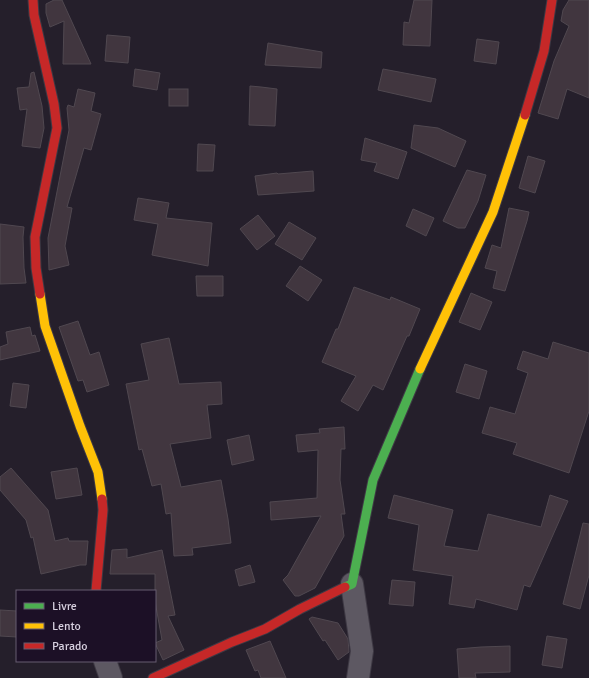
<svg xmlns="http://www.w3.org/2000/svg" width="589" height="678" font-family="Signika,sans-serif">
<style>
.building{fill:#41363f;stroke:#504850}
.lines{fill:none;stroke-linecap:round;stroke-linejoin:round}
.street-casing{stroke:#3e3944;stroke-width:24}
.fast-casing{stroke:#3e3944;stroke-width:11}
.slow-casing{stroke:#3e3944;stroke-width:11}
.jam-casing{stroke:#3e3944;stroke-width:11}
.street{stroke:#5d5862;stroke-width:22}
.fast{stroke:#4caf50;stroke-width:9}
.slow{stroke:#ffc107;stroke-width:9}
.jam{stroke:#c62828;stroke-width:9}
</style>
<rect width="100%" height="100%" fill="#251f2b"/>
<g class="building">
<path d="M54 0H62L91 64H63L64 21 50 27 46 13V4Z"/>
<path d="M414 0H432L430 46 403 45 404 22 409 23Z"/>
<path d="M569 0H589V98L567 89 558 119 538 113 554 61 569 26 561 21 563 10Z"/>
<path d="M107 35 130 37 128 63 105 61Z"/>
<path d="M477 39 499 42 496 64 474 61Z"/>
<path d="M268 43 322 52 321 68 265 65Z"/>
<path d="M135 69 160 73 157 90 133 86Z"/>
<path d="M383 69 436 79 431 102 378 90Z"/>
<path d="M34 72 42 106 44 128 40 148 22 146 27 109 20 110 17 88 29 87 31 73Z"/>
<path d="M250 86 261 87 277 89 275 126 249 125Z"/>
<path d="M78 89 95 93 91 111 101 114 91 150 84 148 67 207 72 208 65 246 69 265 49 270 48 238 69 130 67 108 68 105 74 107Z"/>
<rect x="169" y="89" width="19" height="17"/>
<path d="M414 125 438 128 466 141 455 167 411 148Z"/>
<path d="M365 138 407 152 398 179 374 171 377 163 361 160Z"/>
<path d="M198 144 215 145 213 171H197Z"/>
<path d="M528 156 545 161 535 193 519 188Z"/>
<path d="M467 170 486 175 478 201 465 228H458L443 221Z"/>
<path d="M313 171 314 191 258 195 255 176 277 173 278 174Z"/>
<path d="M138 198 169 203 166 218 212 223 208 266 152 255 158 224 134 220Z"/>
<path d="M509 208 529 212 527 221 505 291 493 288 497 271 485 268 492 245 501 248Z"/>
<path d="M413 209 434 218 426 236 406 226Z"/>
<path d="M258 215 275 236 257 250 240 229Z"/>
<path d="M289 222 316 238 302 260 275 244Z"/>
<path d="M0 224 24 227 23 237 24 268 26 283 0 284Z"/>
<path d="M300 266 322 280 308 301 286 286Z"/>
<path d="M196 276H223V296H197Z"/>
<path d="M354 287 390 300 391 297 420 309 409 336H407L383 390 373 385 358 411 341 401 356 376 322 362 336 329H338Z"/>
<path d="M471 293 492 302 480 330 459 322Z"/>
<path d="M78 321 90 355 99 352 109 385 87 392 83 380 78 381 59 327Z"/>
<path d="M30 327 32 336 35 335 40 351 0 360V347L8 344 6 332Z"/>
<path d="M169 338 179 384 221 382 222 404 207 405 211 438 170 444 181 487 221 480 228 519 231 543 192 548 193 555 174 556 171 513 166 514 161 484 152 486 142 449 139 450 126 384 149 380 141 344Z"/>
<path d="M553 342 589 353V411L569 473 513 454 517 443 482 433 490 407 515 414 528 373 517 369 523 351 548 359Z"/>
<path d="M465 364 487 371 479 399 456 392Z"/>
<path d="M13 383 29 385 26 408 10 406Z"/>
<path d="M344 427 345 449H341L340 480 345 514H341L344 536 315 588 299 596H295L283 580 288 575 321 516 271 520 270 502 317 498 318 450 298 452 296 435 320 433 319 429Z"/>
<path d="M249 435 254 460 232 465 227 440Z"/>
<path d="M11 468 48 510 55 541 68 538 69 541H88L86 565H80L41 574 33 537 31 538 26 520 0 490V477Z"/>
<path d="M77 468 82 495 56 499 51 472Z"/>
<path d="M394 495 453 510 444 546 478 551 488 514 541 527 550 495 568 501 530 587 524 585 517 610 476 599 474 608 449 604 453 576 413 570 419 525 388 518Z"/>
<path d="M583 523 589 524V575L580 609 563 604Z"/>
<path d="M127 549V558L162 550 175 615 168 616 184 650 163 660 155 643 162 640 155 601V574H110L112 550Z"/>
<path d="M250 565 255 582 239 586 235 570Z"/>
<path d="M392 580 415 582 413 606 389 604Z"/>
<path d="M0 610 17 611V637L0 636Z"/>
<path d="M312 617 338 623 348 639 349 652 338 660 325 640 323 641 309 619Z"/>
<path d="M547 636 567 639 562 668 542 665Z"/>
<path d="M270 641 286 678H261L258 670 255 671 246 650Z"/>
<path d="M510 646V672L475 673 476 678H459L457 649 481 647Z"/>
</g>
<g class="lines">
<defs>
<g id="street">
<path d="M352 584 362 651 358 678"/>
<path d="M105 661 111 678"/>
</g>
<path id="fast" d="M345 587 352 584 373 480 420 369"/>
<g id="slow">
<path d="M40 294 45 326 80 426 98 472 102 499"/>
<path d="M420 369 493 212 525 115"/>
</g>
<g id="jam">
<path d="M33 0 34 15 54 104 57 128 35 237 36 268 40 294"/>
<path d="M525 115 544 51 552 0"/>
<path d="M96 591 103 510 102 499"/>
<path d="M153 678 232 642 265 629 300 609 345 587"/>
</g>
</defs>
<use href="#street" class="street-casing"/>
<use href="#fast" class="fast-casing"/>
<use href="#slow" class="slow-casing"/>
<use href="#jam" class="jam-casing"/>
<use href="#street" class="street"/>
<use href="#fast" class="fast"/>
<use href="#slow" class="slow"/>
<use href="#jam" class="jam"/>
</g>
<rect x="16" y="590" width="140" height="72" fill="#1c1026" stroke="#675d70"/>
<rect x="24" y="603" width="20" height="6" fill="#4caf50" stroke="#675d70"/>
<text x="52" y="610" font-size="12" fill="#d7d0df">Livre</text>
<rect x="24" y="623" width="20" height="6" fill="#ffc107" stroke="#675d70"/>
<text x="52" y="630" font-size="12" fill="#d7d0df">Lento</text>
<rect x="24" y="643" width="20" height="6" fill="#c62828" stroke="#675d70"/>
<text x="52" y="650" font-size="12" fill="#d7d0df">Parado</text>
</svg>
